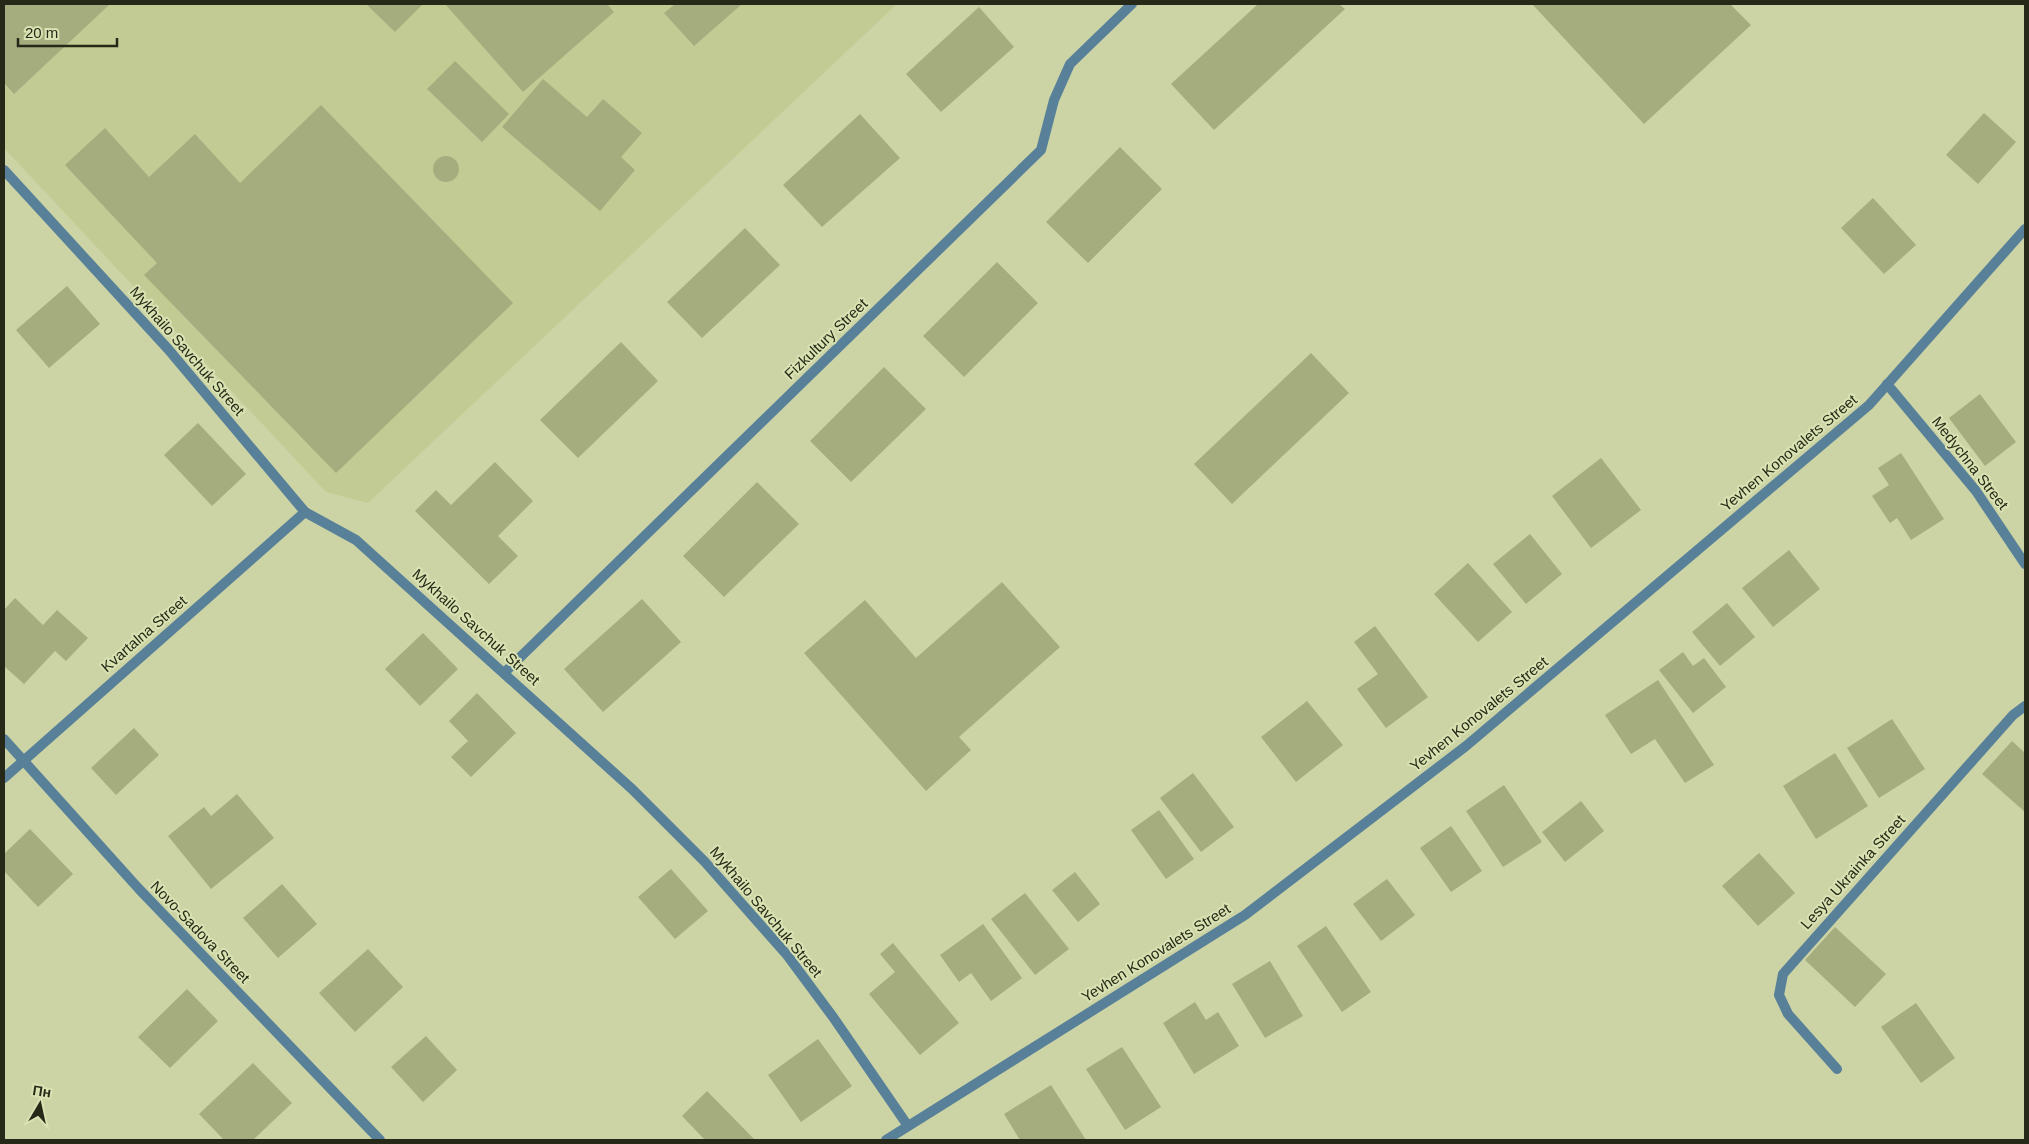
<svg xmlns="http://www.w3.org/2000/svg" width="2029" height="1144" font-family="Helvetica,sans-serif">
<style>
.built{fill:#c2cb94}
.building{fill:#a5ad7f}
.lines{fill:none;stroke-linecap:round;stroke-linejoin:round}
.street{stroke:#588099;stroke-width:10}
.labels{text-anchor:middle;stroke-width:4;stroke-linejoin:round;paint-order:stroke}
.street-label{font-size:15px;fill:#262917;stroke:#d9e2b2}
</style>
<rect width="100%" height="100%" fill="#ccd4a5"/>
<path class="built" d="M4 4H897L368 503 326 492 4 148Z"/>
<g class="building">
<path d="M4 4H110L14 94 4 83Z"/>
<path d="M366 4H423L395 32Z"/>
<path d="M445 4H607L614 12 523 92Z"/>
<path d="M675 4H742L694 46 664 13Z"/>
<path d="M1258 4H1339L1345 9 1214 130 1171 84Z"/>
<path d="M1532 4H1730L1751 25 1644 124Z"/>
<path d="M979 7 1014 47 941 112 906 74Z"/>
<path d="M455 61 509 114 482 142 427 89Z"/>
<path d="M543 79 587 117 603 99 642 133 621 157 635 170 600 211 502 127Z"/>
<path d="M321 105 513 303 336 473 144 275 157 263 65 165 105 128 149 177 195 134 240 183Z"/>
<path d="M1984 113 2016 142 1978 184 1946 155Z"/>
<path d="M860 114 900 158 822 227 783 185Z"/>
<path d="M1120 147 1162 189 1088 263 1046 222Z"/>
<circle cx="446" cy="169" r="13"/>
<path d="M1873 198 1916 245 1884 274 1841 228Z"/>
<path d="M745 228 780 265 702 338 667 302Z"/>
<path d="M997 262 1038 303 964 377 923 336Z"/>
<path d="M67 286 100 324 49 368 16 330Z"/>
<path d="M621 342 658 381 578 458 540 420Z"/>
<path d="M1311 353 1349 393 1232 504 1194 464Z"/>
<path d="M884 367 926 409 851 482 810 441Z"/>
<path d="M1980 394 2016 442 1985 466 1949 418Z"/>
<path d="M198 423 246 474 212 506 164 455Z"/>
<path d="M1901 453 1944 519 1911 540 1897 518 1890 523 1872 496 1889 485 1878 468Z"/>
<path d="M1601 458 1641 510 1591 548 1552 496Z"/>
<path d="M495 462 533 501 498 536 518 556 489 584 415 511 436 490 451 505Z"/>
<path d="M757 482 799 524 724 597 683 556Z"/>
<path d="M1530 534 1562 574 1526 604 1493 564Z"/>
<path d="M1789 550 1820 589 1773 627 1742 588Z"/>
<path d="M1468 563 1512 612 1478 642 1434 594Z"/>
<path d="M1002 582 1060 647 959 737 971 750 926 791 804 653 865 600 916 658Z"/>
<path d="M15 598 43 625 57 610 88 638 66 661 55 651 24 684 4 666V610Z"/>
<path d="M642 599 681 642 603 712 564 669Z"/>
<path d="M1727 603 1755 637 1720 666 1692 632Z"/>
<path d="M1375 626 1428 697 1386 728 1357 689 1378 674 1354 642Z"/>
<path d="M423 633 458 669 420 706 385 669Z"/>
<path d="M1683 652 1693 666 1704 658 1726 687 1693 713 1659 670Z"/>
<path d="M1658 680 1714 765 1685 783 1655 739 1631 754 1605 715Z"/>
<path d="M477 693 516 733 471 777 451 757 468 741 449 721Z"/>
<path d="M1307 701 1343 745 1296 782 1261 737Z"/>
<path d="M1892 719 1925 769 1879 798 1847 748Z"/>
<path d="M134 728 159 755 116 795 91 768Z"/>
<path d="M2012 741 2025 753V812L1982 774Z"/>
<path d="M1835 753 1868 806 1816 839 1783 786Z"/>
<path d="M1193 773 1234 827 1201 852 1160 798Z"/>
<path d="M1504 785 1542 842 1503 867 1466 811Z"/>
<path d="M237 794 274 838 211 889 168 836 204 807 211 816Z"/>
<path d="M1581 801 1604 831 1565 862 1542 832Z"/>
<path d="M1159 810 1194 859 1166 879 1131 830Z"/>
<path d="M1451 826 1482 871 1451 892 1420 848Z"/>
<path d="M30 829 73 874 38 907 4 871V854Z"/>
<path d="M1759 853 1795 893 1758 926 1722 886Z"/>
<path d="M671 869 708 911 675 939 638 897Z"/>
<path d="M1075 872 1100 904 1078 922 1052 890Z"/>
<path d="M1387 879 1415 915 1381 941 1353 904Z"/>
<path d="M282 884 317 924 278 958 243 918Z"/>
<path d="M1025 893 1069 949 1035 975 991 919Z"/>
<path d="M983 924 1022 978 991 1001 971 973 959 982 940 955Z"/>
<path d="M1326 926 1371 992 1342 1012 1297 946Z"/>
<path d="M1835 927 1886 974 1855 1007 1805 960Z"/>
<path d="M893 943 959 1023 920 1055 869 994 895 972 880 954Z"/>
<path d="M368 949 403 987 355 1032 319 993Z"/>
<path d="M1270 961 1303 1016 1265 1038 1232 984Z"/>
<path d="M187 989 218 1021 170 1068 138 1037Z"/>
<path d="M1195 1002 1206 1020 1218 1012 1239 1046 1194 1074 1163 1023Z"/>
<path d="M1916 1003 1955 1058 1921 1083 1881 1027Z"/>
<path d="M426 1036 457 1070 423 1102 391 1067Z"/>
<path d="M818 1039 852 1086 801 1122 768 1075Z"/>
<path d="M1122 1047 1161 1107 1125 1130 1086 1069Z"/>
<path d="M253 1063 292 1103 253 1140H224L199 1114Z"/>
<path d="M1051 1085 1086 1140H1020L1004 1114Z"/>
<path d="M707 1091 755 1140H705L682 1116Z"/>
</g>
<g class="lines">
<g class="street">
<path d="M4 170 168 349 305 512 356 540 632 789 705 862 787 955 833 1017 908 1126"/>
<path d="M1887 384 1976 491 2025 564"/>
<path d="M504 673 1041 150 1054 100 1070 64 1132 4"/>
<path d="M4 739 139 889 380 1140"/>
<path d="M4 778 305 512"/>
<path d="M1837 1069 1788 1014 1779 995 1783 974 2013 715 2025 706"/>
<path d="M886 1140 1245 915 1466 746 1869 405 2025 229"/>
</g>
</g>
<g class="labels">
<g class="street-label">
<text transform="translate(826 339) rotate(-44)" y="5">Fizkultury Street</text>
<text transform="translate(187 351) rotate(49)" y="5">Mykhailo Savchuk Street</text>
<text transform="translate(1789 453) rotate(-40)" y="5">Yevhen Konovalets Street</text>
<text transform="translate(1970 463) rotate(52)" y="5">Medychna Street</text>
<text transform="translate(476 627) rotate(42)" y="5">Mykhailo Savchuk Street</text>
<text transform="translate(144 634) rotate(-41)" y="5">Kvartalna Street</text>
<text transform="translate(1479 714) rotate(-39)" y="5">Yevhen Konovalets Street</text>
<text transform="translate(1853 872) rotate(-48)" y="5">Lesya Ukrainka Street</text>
<text transform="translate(766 912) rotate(50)" y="5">Mykhailo Savchuk Street</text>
<text transform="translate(200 932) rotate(46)" y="5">Novo-Sadova Street</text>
<text transform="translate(1156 953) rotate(-32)" y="5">Yevhen Konovalets Street</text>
</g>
</g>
<rect width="2029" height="1144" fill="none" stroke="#262917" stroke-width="10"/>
<g transform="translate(40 1104) rotate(9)" stroke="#d9e2b2" stroke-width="4" paint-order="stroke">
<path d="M0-4L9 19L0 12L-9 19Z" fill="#262917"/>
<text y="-8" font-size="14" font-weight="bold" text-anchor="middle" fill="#262917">Пн</text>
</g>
<path d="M18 38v8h99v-8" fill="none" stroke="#262917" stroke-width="2.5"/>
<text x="25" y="38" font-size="15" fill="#262917" stroke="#d9e2b2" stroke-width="4" paint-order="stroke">20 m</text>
</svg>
